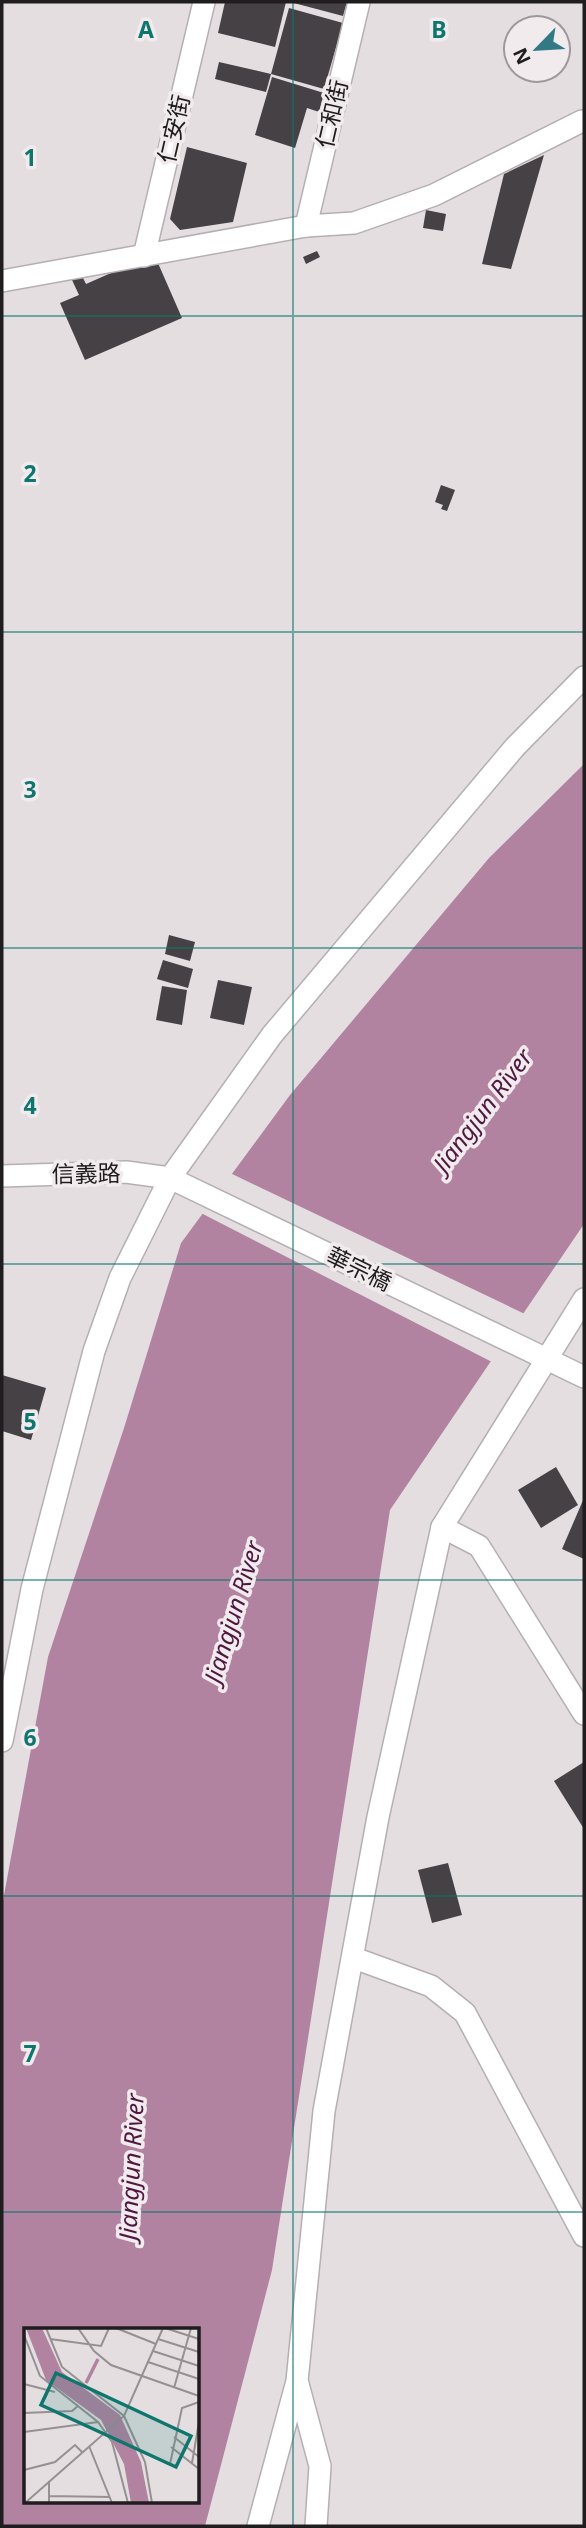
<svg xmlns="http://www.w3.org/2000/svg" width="586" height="2528" font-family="'Noto Sans','Noto Sans TC',sans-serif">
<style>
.water{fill:#b183a1;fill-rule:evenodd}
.pier{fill:#e4dee1}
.building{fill:#464144}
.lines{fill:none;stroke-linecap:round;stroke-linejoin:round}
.minor-casing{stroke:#b5afb3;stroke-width:24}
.minor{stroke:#fff;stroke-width:21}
.grid{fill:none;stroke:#0f766e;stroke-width:2;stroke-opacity:0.55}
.labels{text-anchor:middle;stroke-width:7;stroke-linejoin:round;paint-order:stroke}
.street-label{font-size:23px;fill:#1f1d1e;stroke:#f1ebee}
.water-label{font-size:24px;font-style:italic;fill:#4f1841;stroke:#f1ebee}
.inset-river{fill:none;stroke:#b183a1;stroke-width:3.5}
.inset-road{fill:none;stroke:#959193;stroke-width:2}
.view{fill:#0f766e;fill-opacity:0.15;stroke:#0f766e;stroke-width:3.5}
.inset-edge{fill:none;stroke:#1f1d1e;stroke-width:3.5}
.grid-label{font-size:23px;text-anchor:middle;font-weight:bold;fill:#0f766e;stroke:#f1ebee;stroke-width:7;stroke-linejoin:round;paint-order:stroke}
</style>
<rect width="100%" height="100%" fill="#e4dee1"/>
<path class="water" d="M584 764V1224L390 1510 272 2270 205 2526H2V1906L48 1657 124 1428 181 1243 290 1095 489 858ZM26 2330H198V2502H26Z"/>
<path class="pier" d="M228 1172 527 1315 494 1363 199 1212Z"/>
<g class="building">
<path d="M225 2H286L275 47 218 33Z"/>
<path d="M290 2H347L343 16Z"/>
<path d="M289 8 343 23 324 89 271 74Z"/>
<path d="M219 62 271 74 266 92 215 79Z"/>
<path d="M272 77 324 93 319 112 307 108 295 148 255 135Z"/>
<path d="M187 147 247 163 233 222 180 230 170 219Z"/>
<path d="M544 155 511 269 482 264 504 174Z"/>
<path d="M426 210 446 214 443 231 423 228Z"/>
<path d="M317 251 320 257 306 264 303 257Z"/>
<path d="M154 254 182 318 85 360 60 303 79 295 72 280 82 276 86 284Z"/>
<path d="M441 485 455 490 447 511 441 509 443 505 435 502Z"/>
<path d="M169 935 195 942 190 961 165 954Z"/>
<path d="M163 960 193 969 188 988 157 979Z"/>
<path d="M218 980 252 987 244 1025 210 1018Z"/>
<path d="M162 986 187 990 182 1025 156 1020Z"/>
<path d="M2 1375 46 1388 31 1440 2 1431Z"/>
<path d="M556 1467 578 1505 541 1528 518 1490Z"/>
<path d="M584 1498V1559L562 1549Z"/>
<path d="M584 1762V1829L554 1781Z"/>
<path d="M448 1863 462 1915 432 1923 418 1870Z"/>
</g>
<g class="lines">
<defs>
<g id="minor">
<path d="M306 226 359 2"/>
<path d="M144 256 204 2"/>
<path d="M2 281 306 226 354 223 434 195 582 121"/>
<path d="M2 1176 126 1172 170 1178 584 1377"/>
<path d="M442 1527 479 1546 584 1714"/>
<path d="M2 1741 32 1589 94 1351 120 1278 170 1178 272 1035 515 747 584 677"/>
<path d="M354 1958 431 1986 465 2013 584 2236"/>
<path d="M298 2384 320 2466 316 2526"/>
<path d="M258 2526 297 2381 324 2111 378 1817 442 1527 584 1299"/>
</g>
</defs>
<use href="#minor" class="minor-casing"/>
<use href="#minor" class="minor"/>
</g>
<path class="grid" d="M293 2V2526M2 316H584M2 632H584M2 948H584M2 1264H584M2 1580H584M2 1896H584M2 2212H584"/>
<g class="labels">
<g class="street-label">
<text transform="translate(332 114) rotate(-77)" y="8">仁和街</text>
<text transform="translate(174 129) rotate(-77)" y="8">仁安街</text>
<text transform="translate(86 1174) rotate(-1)" y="8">信義路</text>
<text transform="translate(359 1269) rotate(26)" y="8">華宗橋</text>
</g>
<g class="water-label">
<text transform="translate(483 1111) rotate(-53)" y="8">Jiangjun River</text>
<text transform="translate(234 1612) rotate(-73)" y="8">Jiangjun River</text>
<text transform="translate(132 2167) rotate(-87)" y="8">Jiangjun River</text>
</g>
</g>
<g transform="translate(24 2328)">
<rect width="175" height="175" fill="#e4dee1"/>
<path d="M2 0H18L38 44 96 87 117 134 125 175H107L100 136 77 92 22 52Z" fill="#b183a1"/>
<path class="inset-river" d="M62 55 74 31"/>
<path class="inset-road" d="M22 0 38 39 100 88 121 134 128 175M54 0 70 23 87 37 175 68M92 0 132 16M141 0 175 11M0 7 16 48 74 94 88 114 104 175M26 11 77 18 85 0M134 11 175 24M129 23 175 38M124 34 175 51M0 56 31 64M150 60 167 0M0 85 48 83 54 78M0 104 74 94M150 109 175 129M65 118 88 175M147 119 175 141M168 135 175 94M146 136 158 80 175 74M0 142 31 134 51 117 58 124M25 153V175M25 168 86 169M1 175 100 88 139 0"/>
<path class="view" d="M32 45 167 108 152 139 17 77Z"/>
<rect width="175" height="175" class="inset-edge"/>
</g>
<g class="grid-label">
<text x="146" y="38">A</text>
<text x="439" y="38">B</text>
<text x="30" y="166">1</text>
<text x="30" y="482">2</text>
<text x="30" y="798">3</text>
<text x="30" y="1114">4</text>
<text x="30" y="1430">5</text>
<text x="30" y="1746">6</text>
<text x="30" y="2062">7</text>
</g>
<rect width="586" height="2528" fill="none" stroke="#1f1d1e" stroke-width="7"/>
<g transform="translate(537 49) rotate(245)"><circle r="33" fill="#f1ebee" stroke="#9d999b" stroke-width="2"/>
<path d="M0-5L12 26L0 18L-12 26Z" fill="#327985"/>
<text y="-10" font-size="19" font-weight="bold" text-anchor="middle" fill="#1f1d1e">N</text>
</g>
</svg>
